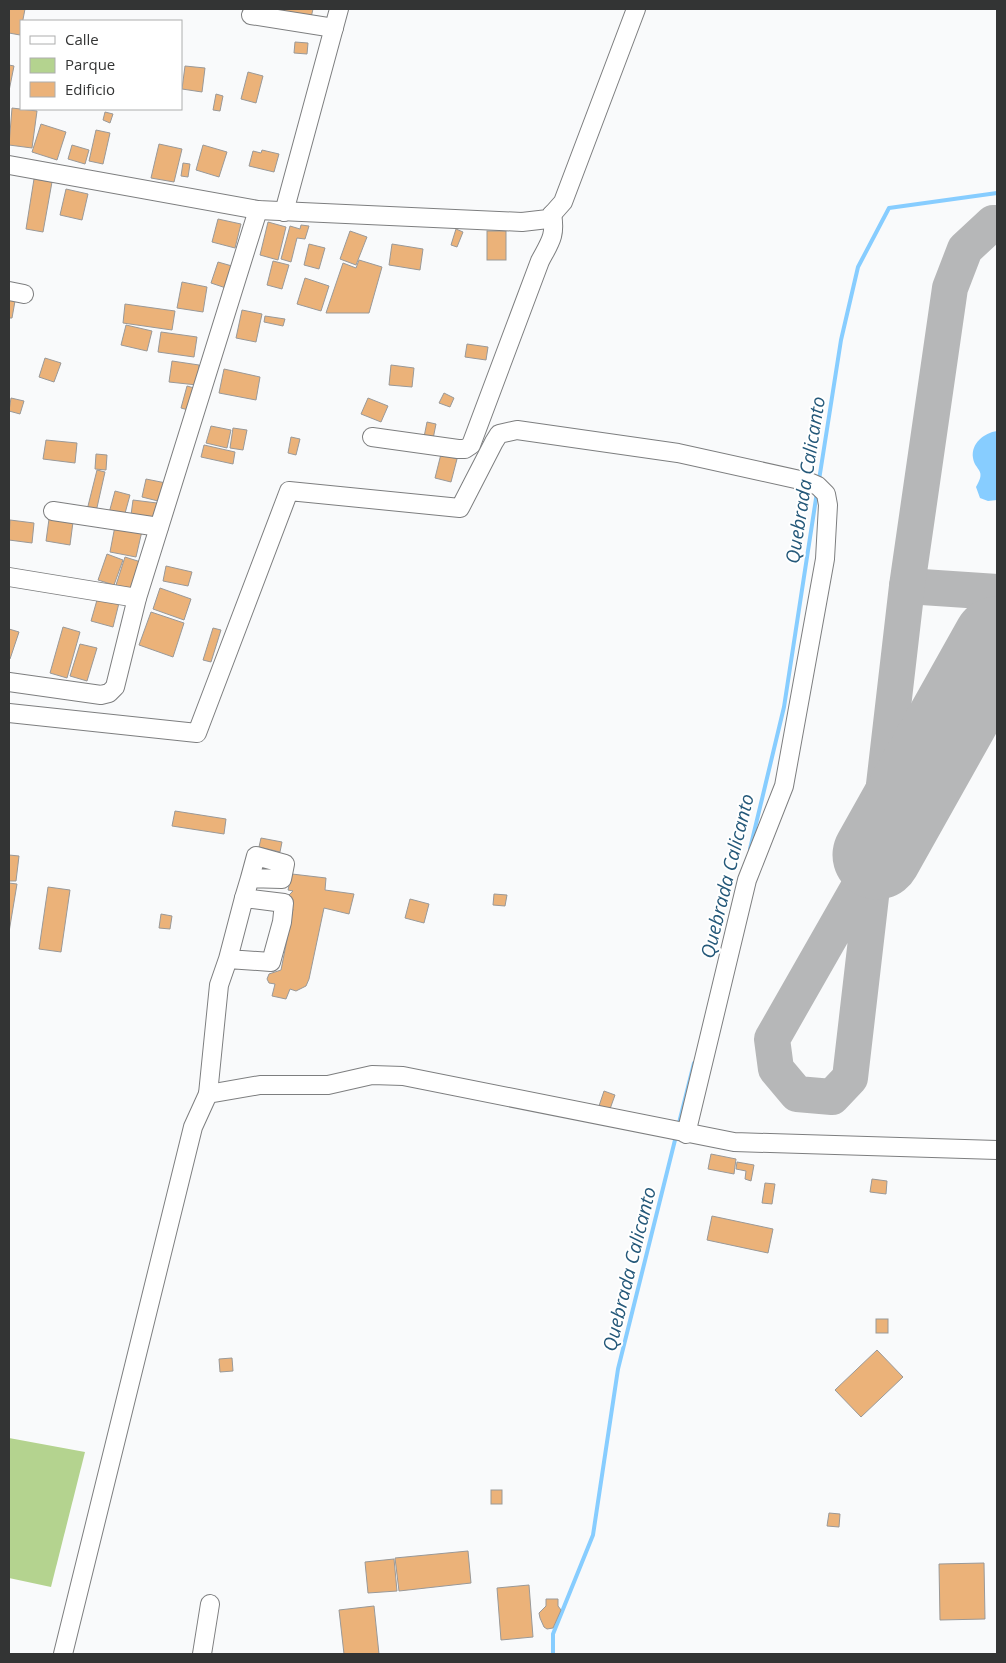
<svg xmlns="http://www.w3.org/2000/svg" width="1006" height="1663" font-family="'Open Sans',sans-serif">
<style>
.green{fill:#b4d38f}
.water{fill:#87cdff}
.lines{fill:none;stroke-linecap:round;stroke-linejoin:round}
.stream{stroke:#87cdff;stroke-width:4}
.taxiway{stroke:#b6b7b8;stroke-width:36}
.runway{stroke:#b6b7b8;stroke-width:89}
.building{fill:#ebb279;stroke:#9a9998}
.minor-casing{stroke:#7d7e7f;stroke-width:20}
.minor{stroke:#fff;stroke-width:18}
.labels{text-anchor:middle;stroke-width:4;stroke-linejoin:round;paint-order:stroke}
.water-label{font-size:19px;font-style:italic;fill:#245879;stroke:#fff}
</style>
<rect width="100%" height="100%" fill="#f9fafb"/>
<path class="green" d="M9 1438 85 1452 51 1587 9 1578Z"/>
<path class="water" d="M997 431V500L988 501 980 498 976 487C987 469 975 471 973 458 971 443 984 433 997 431Z"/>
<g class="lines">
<g class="stream">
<path d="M819 480 841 340 858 267 889 208 997 193"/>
<path d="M750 849 784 707 817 492"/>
<path d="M678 1127 694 1063"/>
<path d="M553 1654V1634L593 1535 618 1369 676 1136"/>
</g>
<g class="taxiway">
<path d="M907 586 997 592"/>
<path d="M877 855 772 1039 776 1069 797 1094 832 1097 850 1078 907 586 950 288 965 249 993 223H997"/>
</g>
<path class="runway" d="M877 855 997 641"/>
</g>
<g class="building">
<path d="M9 9H25L20 35 9 33Z"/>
<path d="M284 9H313L310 22 283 16Z"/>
<path d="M295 42 308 43 307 54 294 53Z"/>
<path d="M9 65 14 66 9 91Z"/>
<path d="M185 66 205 68 202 92 182 89Z"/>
<path d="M248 72 263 76 256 103 241 99Z"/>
<path d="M216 94 223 96 220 111 213 110Z"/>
<path d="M12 108 37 111 32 148 9 145Z"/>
<path d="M105 112 113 114 110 123 103 120Z"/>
<path d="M41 124 66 132 57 160 32 152Z"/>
<path d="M96 130 110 133 103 164 89 161Z"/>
<path d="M159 144 182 149 174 182 151 178Z"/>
<path d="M72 145 89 150 85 164 68 159Z"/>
<path d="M203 145 227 152 219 177 196 170Z"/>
<path d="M262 150 279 154 274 172 249 166 253 151 261 153Z"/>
<path d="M183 163 190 164 188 177 181 176Z"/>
<path d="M34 179 52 182 43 232 26 229Z"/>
<path d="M66 189 88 194 82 220 60 215Z"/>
<path d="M218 219 241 224 235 248 212 242Z"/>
<path d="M268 222 286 227 278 260 260 255Z"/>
<path d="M301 225 309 226 305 239 297 238 291 262 281 259 290 226 300 229Z"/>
<path d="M456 229 463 232 457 247 451 245Z"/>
<path d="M350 231 367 237 356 265 340 259Z"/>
<rect x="487" y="231" width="19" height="29"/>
<path d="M309 244 325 248 319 269 304 265Z"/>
<path d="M392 244 423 249 420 270 389 265Z"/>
<path d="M359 260 382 267 369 313H326L343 263 356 268Z"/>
<path d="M273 261 289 265 282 289 267 285Z"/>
<path d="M218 262 232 266 226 288 211 283Z"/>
<path d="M305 278 329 286 321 311 297 304Z"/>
<path d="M182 282 207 287 203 312 177 308Z"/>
<path d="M9 299 15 301 12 318H9Z"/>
<path d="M125 304 175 311 172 330 123 323Z"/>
<path d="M242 310 262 314 256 342 236 338Z"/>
<path d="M265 316 285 319 283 326 264 322Z"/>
<path d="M126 325 152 331 147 351 121 345Z"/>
<path d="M161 332 197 337 194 357 158 352Z"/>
<path d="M467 344 488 347 486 360 465 357Z"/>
<path d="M45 358 61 363 54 382 39 377Z"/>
<path d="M172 361 199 365 197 385 169 382Z"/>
<path d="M391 365 414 368 412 387 389 385Z"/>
<path d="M224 369 260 377 256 400 219 393Z"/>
<path d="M187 386 198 389 192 411 181 408Z"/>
<path d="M444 393 454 398 450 407 439 403Z"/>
<path d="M11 398 24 401 20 414 9 411Z"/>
<path d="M368 398 388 406 381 422 361 414Z"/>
<path d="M427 422 436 424 433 439 424 437Z"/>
<path d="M211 426 231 430 227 448 206 443Z"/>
<path d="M233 428 247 430 243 450 230 448Z"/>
<path d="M291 437 300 439 296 455 288 453Z"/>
<path d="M46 440 77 443 75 463 43 459Z"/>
<path d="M204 445 235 452 233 464 201 457Z"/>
<path d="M96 454 107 455 106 470 95 469Z"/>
<path d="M441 454 457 459 451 482 435 478Z"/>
<path d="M97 470 105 472 96 512 87 510Z"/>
<path d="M146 479 166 483 162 502 142 497Z"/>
<path d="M115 491 130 495 124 517 109 513Z"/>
<path d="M133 500 157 503 156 518 131 515Z"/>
<path d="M49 519 73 522 70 545 46 541Z"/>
<path d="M10 520 34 523 32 543 9 540Z"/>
<path d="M115 526 142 531 136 557 110 552Z"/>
<path d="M107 554 123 560 114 585 98 580Z"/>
<path d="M125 557 144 563 134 591 116 585Z"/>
<path d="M166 566 192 572 188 586 163 581Z"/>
<path d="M160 588 191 599 184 620 153 609Z"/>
<path d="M99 593 120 599 113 627 91 621Z"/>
<path d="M151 612 184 623 173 657 139 645Z"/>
<path d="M63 627 80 632 67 678 50 673Z"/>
<path d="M213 628 221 630 211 662 203 660Z"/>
<path d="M9 629 19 632 10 659H9Z"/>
<path d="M80 644 97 648 87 681 70 676Z"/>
<path d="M175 811 226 819 224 834 172 826Z"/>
<path d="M261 838 282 842 280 852 259 847Z"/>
<path d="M9 855 19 856 16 881H9Z"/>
<path d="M292 874 326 878 325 890 354 894 349 914 324 908 309 979 306 986 296 991 290 989 286 999 272 996 275 984 269 983 267 979 269 974 281 970 293 909 285 905 287 897 293 891 288 890Z"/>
<path d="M9 883 17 884 9 932Z"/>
<path d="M48 887 70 890 61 952 39 949Z"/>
<path d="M494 894 507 895 505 906 493 905Z"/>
<path d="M410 899 429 904 424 923 405 918Z"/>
<path d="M161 914 172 916 170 929 159 928Z"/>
<path d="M604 1091 615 1095 610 1109 599 1106Z"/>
<path d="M711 1154 736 1159 734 1174 708 1169Z"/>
<path d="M737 1162 754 1165 751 1181 745 1179 746 1171 736 1169Z"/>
<path d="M872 1179 887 1181 886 1194 870 1192Z"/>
<path d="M765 1183 775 1184 772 1204 762 1203Z"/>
<path d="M712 1216 773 1229 768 1253 707 1240Z"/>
<rect x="876" y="1319" width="12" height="14"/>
<path d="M877 1350 903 1377 861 1417 835 1390Z"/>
<path d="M232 1358 233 1371 220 1372 219 1359Z"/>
<rect x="491" y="1490" width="11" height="14"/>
<path d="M829 1513 840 1514 839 1527 827 1526Z"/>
<path d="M468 1551 471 1583 399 1591 395 1558Z"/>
<path d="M394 1559 397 1591 368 1593 365 1562Z"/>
<path d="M984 1563 985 1619 940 1620 939 1564Z"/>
<path d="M529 1585 533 1637 501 1640 497 1588Z"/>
<path d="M546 1599H558V1606L561 1610 553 1628 547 1629 544 1627 540 1618 539 1613 546 1606Z"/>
<path d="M374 1606 379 1654H344L339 1610Z"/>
</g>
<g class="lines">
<defs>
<g id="minor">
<path d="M251 15 334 28"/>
<path d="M9 165 258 210 522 222 548 219 563 202 636 9"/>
<path d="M284 212 339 9"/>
<path d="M9 291 24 294"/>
<path d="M372 437 458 449H465L471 445 540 261C550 242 556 236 552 214"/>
<path d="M53 511 159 527"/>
<path d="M9 577 137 598"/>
<path d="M9 682 101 695 109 693 115 687 137 598 258 210"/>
<path d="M9 713 197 733 289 491 460 508 494 442 499 434 517 430 678 453 809 482 818 486 826 494 828 505 825 559 784 786 747 880 686 1134"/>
<path d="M244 898 250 878 282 879 285 864 256 856 250 878"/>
<path d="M208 1094 219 985 228 959 271 962 282 922 284 903 244 898 228 959"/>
<path d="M63 1654 193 1127 208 1094 260 1085H328L372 1075 403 1076 734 1142 997 1150"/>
<path d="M202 1654 210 1604"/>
</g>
</defs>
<use href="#minor" class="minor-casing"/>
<use href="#minor" class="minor"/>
</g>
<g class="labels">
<g class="water-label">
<text transform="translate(805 480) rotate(-81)" y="7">Quebrada Calicanto</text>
<text transform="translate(727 876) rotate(-76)" y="7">Quebrada Calicanto</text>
<text transform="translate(629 1269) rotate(-76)" y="7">Quebrada Calicanto</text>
</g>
</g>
<rect width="1006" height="1663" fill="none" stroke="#333434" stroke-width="20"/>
<rect x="20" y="20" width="162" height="90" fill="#ffffff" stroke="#adaeae"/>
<rect x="30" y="36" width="25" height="8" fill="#ffffff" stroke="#adaeae"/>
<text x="65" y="45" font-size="15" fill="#333434">Calle</text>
<rect x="30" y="58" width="25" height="15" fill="#b4d38f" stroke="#adaeae"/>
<text x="65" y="70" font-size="15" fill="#333434">Parque</text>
<rect x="30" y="82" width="25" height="15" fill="#ebb279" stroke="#adaeae"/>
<text x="65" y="95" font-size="15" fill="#333434">Edificio</text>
</svg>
